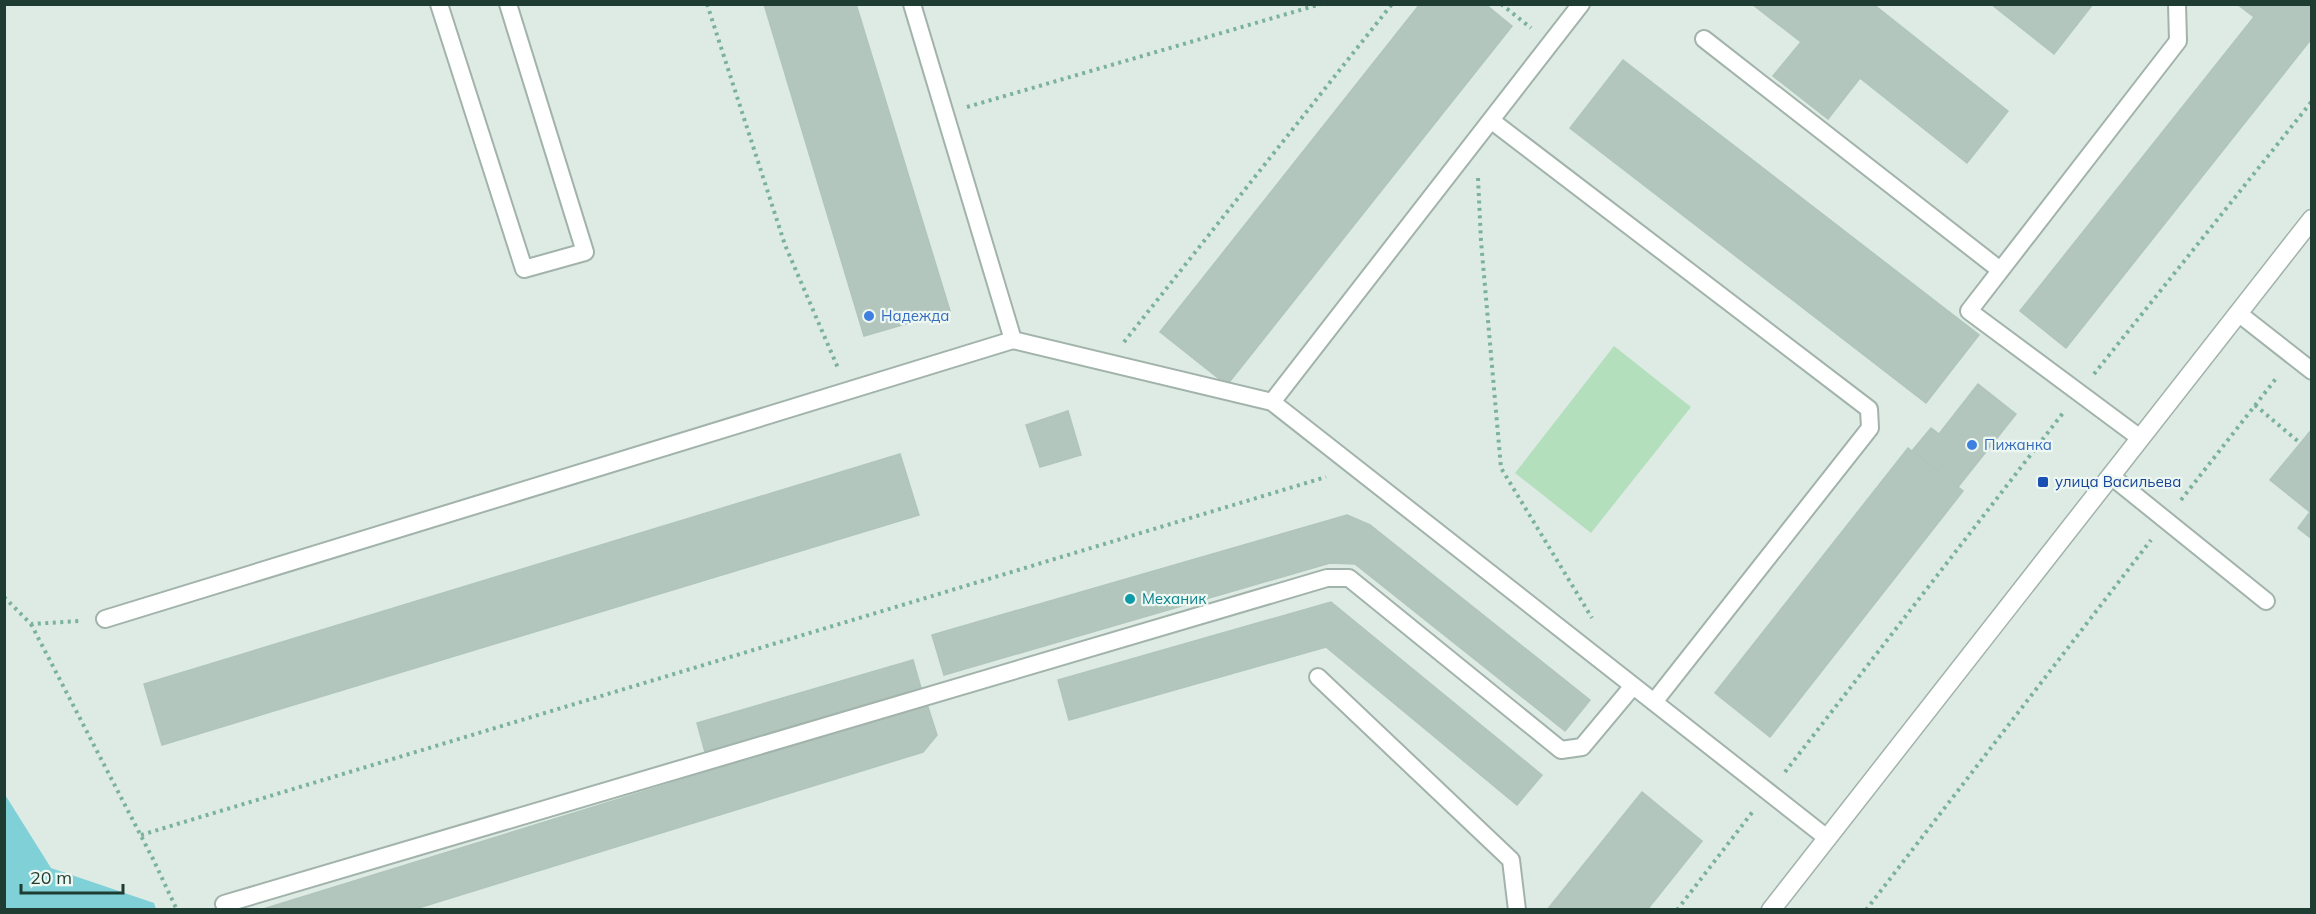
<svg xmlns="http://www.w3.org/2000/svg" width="2316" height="914" font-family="Mulish,sans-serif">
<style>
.green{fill:#b4dfbc}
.water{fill:#7fd1d7}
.building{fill:#b3c6bd;stroke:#b0c5bb;stroke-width:1.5}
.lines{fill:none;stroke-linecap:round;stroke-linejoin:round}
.service-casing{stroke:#a1b3ab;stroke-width:20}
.tertiary-casing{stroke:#a1b3ab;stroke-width:21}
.path{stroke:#7bb29c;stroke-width:4;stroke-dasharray:3 4.5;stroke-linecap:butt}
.service{stroke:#fff;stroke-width:16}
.tertiary{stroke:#fff;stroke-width:18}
.shop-dot{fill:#3f7fe0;stroke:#eef8f2;stroke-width:2}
.transit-dot{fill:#1a4fb4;stroke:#eef8f2;stroke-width:2}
.culture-dot{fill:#0f9aa8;stroke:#eef8f2;stroke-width:2}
.labels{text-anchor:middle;stroke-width:4.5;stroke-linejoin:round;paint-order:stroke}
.shop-label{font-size:15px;fill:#366cbe;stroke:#eef8f2;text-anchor:start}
.transit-label{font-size:15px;fill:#164399;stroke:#eef8f2;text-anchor:start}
.culture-label{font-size:15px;fill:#0d838f;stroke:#eef8f2;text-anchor:start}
</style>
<rect width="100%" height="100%" fill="#deebe4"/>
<path class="green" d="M1614 346 1691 407 1591 533 1515 473Z"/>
<path class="water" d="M4 793 51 868 154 903 156 909H5Z"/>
<g class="building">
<path d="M764 4H856L950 311 864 336Z"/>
<path d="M1420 4H1485L1512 26 1227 385 1160 332Z"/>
<path d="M1752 4H1873L2008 111 1967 163 1860 78 1828 119 1773 76 1801 42Z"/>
<path d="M1991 4H2093L2054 54Z"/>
<path d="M2237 4H2312V38L2066 348 2020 311 2254 17Z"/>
<path d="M1623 60 1979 335 1926 403 1570 128Z"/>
<path d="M1978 384 2016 414 1958 487 1912 451 1931 428 1939 434Z"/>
<path d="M1068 411 1081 455 1040 467 1026 425Z"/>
<path d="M2312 429V539L2298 528 2310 512 2270 480Z"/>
<path d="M1908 448 1963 491 1770 737 1715 693Z"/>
<path d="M900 454 919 515 162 745 144 684Z"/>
<path d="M1347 515 1370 525 1590 700 1565 731 1355 564 1330 563 944 675 932 635Z"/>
<path d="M1331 602 1542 775 1517 805 1326 647 1069 720 1058 680Z"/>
<path d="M913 660 921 688 705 752 697 723Z"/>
<path d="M927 704 937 735 923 752 412 910H260Z"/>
<path d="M1642 792 1702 841 1647 910H1547Z"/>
</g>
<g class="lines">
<defs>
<g id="service">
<path d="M439 4 524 269 585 252 508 4"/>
<path d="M912 4 1013 340 1272 402 1827 838"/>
<path d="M1704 39 2000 270"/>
<path d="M1492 121 1869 409 1870 428 1654 702"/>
<path d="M2238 313 2312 371"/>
<path d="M1272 402 1581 4"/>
<path d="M2140 438 1969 311 2178 41 2177 4"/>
<path d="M2111 476 2266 601"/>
<path d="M105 619 1013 340"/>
<path d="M1318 677 1511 860 1517 910"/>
<path d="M224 904 1327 578H1349L1561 750 1582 747 1633 686"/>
</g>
<path id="tertiary" d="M1771 910 2312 219"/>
</defs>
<use href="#service" class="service-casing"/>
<use href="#tertiary" class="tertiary-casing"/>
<g class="path">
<path d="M707 4 785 245 838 368"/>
<path d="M1501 4 1531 28"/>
<path d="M967 107 1321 4"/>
<path d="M1478 178 1481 241 1501 468 1592 618"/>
<path d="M1124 342 1392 4"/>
<path d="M2094 374 2312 101"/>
<path d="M2255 405 2300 443"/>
<path d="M2181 500 2278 376"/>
<path d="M4 597 31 624 80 621"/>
<path d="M31 624 153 859 177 910"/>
<path d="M1785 772 2063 413"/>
<path d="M141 835 1326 477"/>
<path d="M1677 910 1754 810"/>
<path d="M1866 910 2151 540"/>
</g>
<use href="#service" class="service"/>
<use href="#tertiary" class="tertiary"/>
</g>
<g class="shop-dot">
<circle cx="869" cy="316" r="6"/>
<circle cx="1972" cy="445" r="6"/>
</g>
<rect class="transit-dot" x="2037" y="476" width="12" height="12" rx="3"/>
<circle class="culture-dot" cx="1130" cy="599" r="6"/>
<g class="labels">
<g class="shop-label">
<text x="881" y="321">Надежда</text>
<text x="1984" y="450">Пижанка</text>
</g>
<g class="transit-label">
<text x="2055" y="487">улица Васильева</text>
</g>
<g class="culture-label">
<text x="1142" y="604">Механик</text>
</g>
</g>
<rect width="2316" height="914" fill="none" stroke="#1e3c31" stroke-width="12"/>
<path d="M21 884v9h102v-9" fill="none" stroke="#1e3c31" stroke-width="3"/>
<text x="30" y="884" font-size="18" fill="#1e3c31" stroke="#eef8f2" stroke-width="4.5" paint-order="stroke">20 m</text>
</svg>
